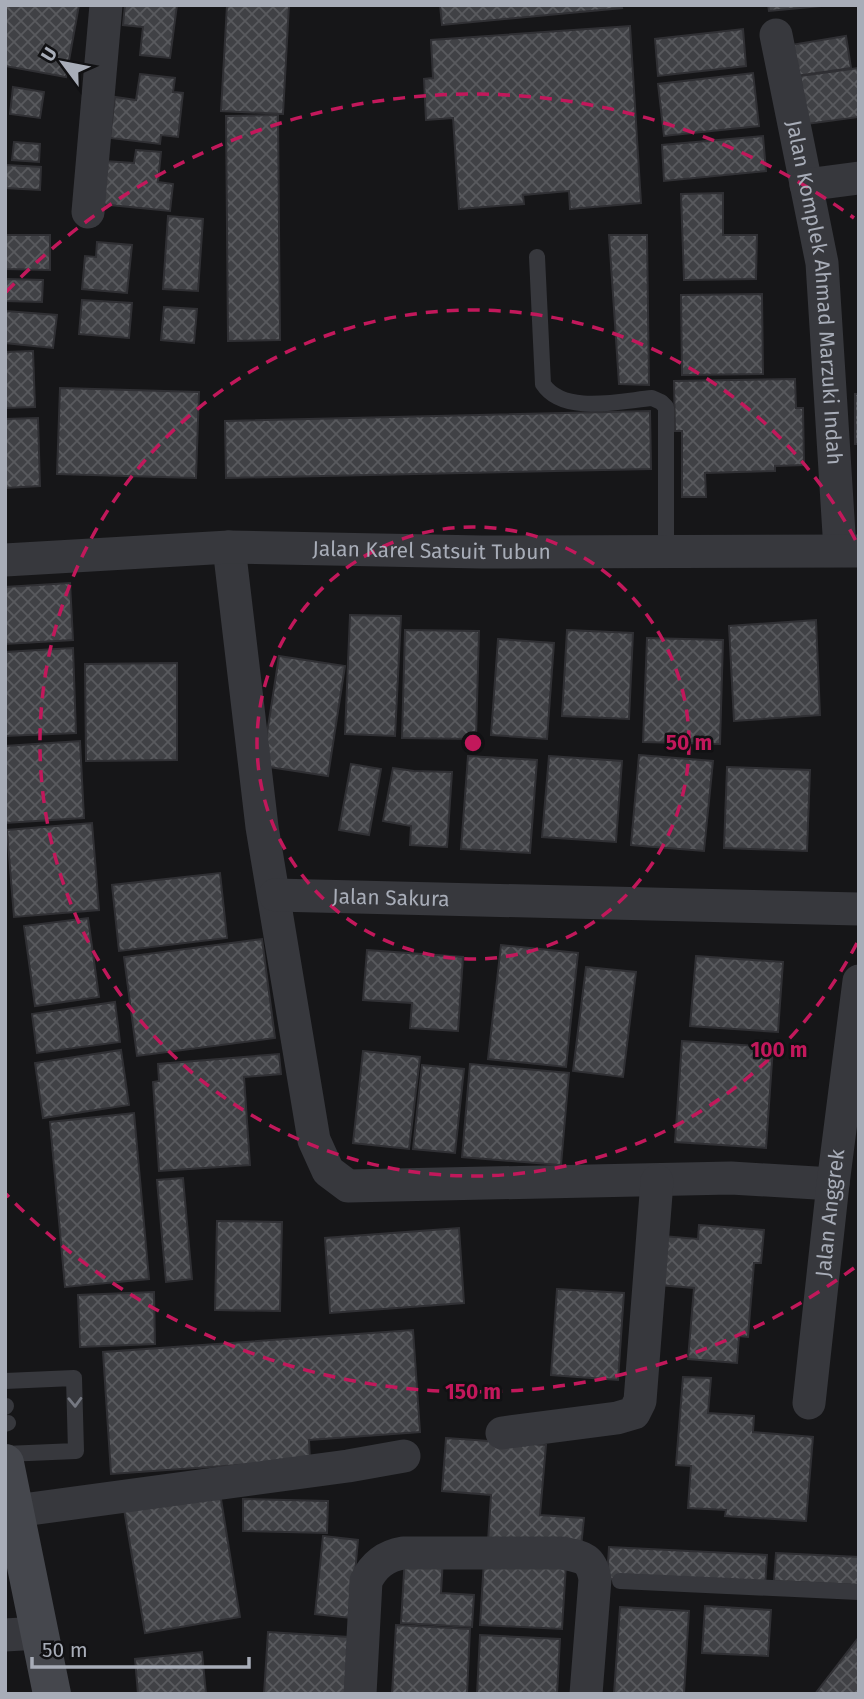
<svg xmlns="http://www.w3.org/2000/svg" width="864" height="1699" font-family="'Fira Sans',sans-serif">
<style>
.building{fill:url(#building-cross-hatch);stroke:#303034;stroke-width:2}
.lines{fill:none;stroke-linecap:round;stroke-linejoin:round}
.lane{stroke:#37383d;stroke-width:16}
.street{stroke:#37383d;stroke-width:33}
.secondary{stroke:#45474d;stroke-width:38}
.oneway{stroke:#757881}
.ring{fill:none;stroke:#c2185b;stroke-width:3.5;stroke-dasharray:12 9}
.labels{text-anchor:middle;stroke-width:5;stroke-linejoin:round;paint-order:stroke}
.street-label{font-size:21px;fill:#a8adb8;stroke:#111113}
.centre{fill:#c2185b;stroke:#111113;stroke-width:3.5}
.ring-label{font-size:21px;text-anchor:middle;font-weight:bold;fill:#c2185b;stroke:#111113;stroke-width:5;stroke-linejoin:round;paint-order:stroke}
</style>
<defs>
<pattern id="building-cross-hatch" width="8" height="8" patternUnits="userSpaceOnUse" patternTransform="scale(1.75)"><rect width="8" height="8" fill="#404145"/><path d="M0 0l8 8M0 8l8-8" fill="none" stroke="#595a5e"/></pattern>
</defs>
<rect width="100%" height="100%" fill="#161618"/>
<g class="building">
<path d="M5 5H79L66 77 5 66Z"/>
<path d="M125 5H177L170 58 140 55 143 27 123 25Z"/>
<path d="M227 5H289L283 114 221 111Z"/>
<path d="M440 5H621L622 8 442 25Z"/>
<path d="M768 5H832L769 11Z"/>
<path d="M630 26 641 203 570 209 569 191 523 195 524 204 459 209 453 118 426 120 424 79 433 78 431 40Z"/>
<path d="M743 29 746 66 658 76 655 39Z"/>
<path d="M846 36 851 68 796 76 791 45Z"/>
<path d="M859 68V117L807 124 800 76Z"/>
<path d="M753 73 759 126 664 136 658 84Z"/>
<path d="M140 74 175 78 173 92 183 93 178 137 161 135 160 144 110 138 115 97 136 100Z"/>
<path d="M13 87 44 92 40 118 10 114Z"/>
<path d="M278 115 280 340 228 341 226 116Z"/>
<path d="M763 136 766 171 664 181 662 145Z"/>
<path d="M14 142 40 144 39 162 12 160Z"/>
<path d="M136 150 161 152 158 182 173 184 170 211 100 204 105 161 134 163Z"/>
<path d="M5 165 41 167 40 190 5 188Z"/>
<path d="M723 193V235H757L756 279 684 280 681 194Z"/>
<path d="M168 216 203 219 198 291 163 289Z"/>
<path d="M6 235H50V270L5 269Z"/>
<path d="M609 235H647L649 385 619 384Z"/>
<path d="M97 242 132 245 127 293 82 289 85 256 96 257Z"/>
<path d="M6 279 43 280 42 302 5 301Z"/>
<path d="M762 294 763 374 682 375 681 295Z"/>
<path d="M82 300 132 303 129 338 79 334Z"/>
<path d="M164 307 197 309 194 343 161 340Z"/>
<path d="M5 311 57 315 53 348 5 343Z"/>
<path d="M33 351 35 407 5 408V352Z"/>
<path d="M795 379 796 408H803L804 465 775 466V471L705 473 706 497H682V431H675L674 381Z"/>
<path d="M60 388 199 392 196 478 57 474Z"/>
<rect x="855" y="394" width="4" height="50"/>
<path d="M650 411 651 469 226 478 225 421Z"/>
<path d="M38 418 40 486 5 488V419Z"/>
<path d="M70 583 73 640 5 644V587Z"/>
<path d="M350 615 401 616 395 736 345 734Z"/>
<path d="M816 620 820 715 734 721 729 626Z"/>
<path d="M405 630 479 631 476 739 402 738Z"/>
<path d="M567 630 633 633 629 719 562 716Z"/>
<path d="M647 638 723 640 720 744 643 742Z"/>
<path d="M498 639 554 643 547 739 491 735Z"/>
<path d="M73 648 76 733 5 736V652Z"/>
<path d="M279 656 345 666 328 776 262 766Z"/>
<path d="M177 663V760L86 761 85 664Z"/>
<path d="M80 741 84 818 5 823V746Z"/>
<path d="M639 755 713 761 704 851 631 845Z"/>
<path d="M468 756 537 760 530 853 461 849Z"/>
<path d="M549 756 622 761 616 842 542 837Z"/>
<path d="M351 764 381 769 369 835 339 830Z"/>
<path d="M727 767 810 770 807 851 724 848Z"/>
<path d="M393 768 414 771 452 772 447 847 410 845 411 826 383 821Z"/>
<path d="M92 823 99 910 14 917 7 830Z"/>
<path d="M220 873 227 938 119 951 112 885Z"/>
<path d="M88 918 99 997 35 1006 24 926Z"/>
<path d="M262 939 275 1038 137 1056 124 957Z"/>
<path d="M501 945 578 953 566 1067 488 1059Z"/>
<path d="M367 950 463 957 458 1031 410 1028 412 1003 363 1000Z"/>
<path d="M696 956 783 962 778 1032 690 1026Z"/>
<path d="M586 967 636 972 623 1077 573 1071Z"/>
<path d="M115 1002 120 1042 37 1053 32 1014Z"/>
<path d="M682 1041 773 1047 766 1148 675 1142Z"/>
<path d="M121 1050 129 1105 43 1118 35 1063Z"/>
<path d="M363 1051 420 1057 409 1149 353 1143Z"/>
<path d="M279 1054 281 1074 244 1077 250 1165 159 1171 153 1082 159 1081 158 1064Z"/>
<path d="M470 1064 569 1073 561 1165 462 1157Z"/>
<path d="M422 1065 464 1069 455 1153 413 1149Z"/>
<path d="M134 1113 149 1279 65 1287 50 1122Z"/>
<path d="M183 1178 192 1279 166 1282 157 1180Z"/>
<path d="M217 1221 282 1222 280 1311 215 1310Z"/>
<path d="M699 1225 764 1230 761 1263H754L748 1337 739 1336 737 1363 688 1359 694 1288 659 1285 663 1236 698 1239Z"/>
<path d="M459 1228 464 1303 330 1313 325 1238Z"/>
<path d="M557 1289 624 1293 618 1380 551 1375Z"/>
<path d="M154 1292 155 1344 80 1347 78 1295Z"/>
<path d="M413 1330 420 1432 309 1440 310 1460 111 1474 103 1352Z"/>
<path d="M683 1377 711 1378 708 1413 754 1416 753 1432 813 1437 806 1521 725 1516 726 1510 688 1508 691 1466 676 1465Z"/>
<path d="M446 1438 546 1445 540 1515 584 1518 581 1547 488 1541 491 1495 442 1491Z"/>
<path d="M220 1493 240 1617 145 1633 124 1509Z"/>
<path d="M243 1499 328 1501 327 1533 243 1531Z"/>
<path d="M323 1536 358 1540 351 1618 315 1614Z"/>
<path d="M609 1547 767 1555 765 1587 607 1579Z"/>
<path d="M776 1553 859 1557V1585L774 1581Z"/>
<path d="M405 1556 443 1558 441 1593 474 1595 472 1627 401 1623Z"/>
<path d="M484 1560 566 1564 562 1629 480 1625Z"/>
<path d="M705 1606 771 1610 768 1656 702 1653Z"/>
<path d="M620 1607 689 1611 684 1694H614Z"/>
<path d="M396 1625 470 1629 467 1694H392Z"/>
<path d="M268 1632 349 1637 345 1694H264Z"/>
<path d="M480 1635 560 1639 557 1694H477Z"/>
<path d="M859 1637V1694H815Z"/>
<path d="M202 1652 206 1694H138L135 1659Z"/>
</g>
<g class="lines">
<g class="lane">
<path d="M537 257 543 384C563 415 620 401 652 398L661 402 666 407V550"/>
<path d="M5 1381 74 1378 76 1451 5 1454"/>
<path d="M5 1407 6 1406"/>
<path d="M5 1424 8 1423"/>
<path d="M620 1581 859 1592"/>
</g>
<g class="street">
<path id="s1" d="M776 35 822 263 840 550"/>
<path d="M806 185 859 178"/>
<path d="M88 212 106 5"/>
<path d="M229 547 262 827 314 1140 328 1171 348 1186 731 1178 833 1184"/>
<path id="s2" d="M5 560 229 547 482 552 859 551"/>
<path id="s3" d="M275 895 859 909"/>
<path id="s4" d="M809 1403 833 1184 859 981"/>
<path d="M502 1433 617 1418 634 1413 640 1401 657 1181"/>
<path d="M15 1511 348 1466 404 1456"/>
<path d="M5 1635 39 1633"/>
<path d="M360 1694 366 1581C374 1565 385 1556 403 1553H562C582 1557 591 1557 595 1579L586 1694"/>
</g>
<path class="secondary" d="M5 1463 52 1694"/>
</g>
<defs><path id="oneway-chevron" d="M-2-3.5L2.5 0L-2 3.5" fill="none" stroke-width="1.6" stroke-linecap="round" stroke-linejoin="round" transform="scale(1.75)"/></defs>
<use class="oneway" href="#oneway-chevron" transform="translate(75 1402) rotate(88)"/>
<g class="ring">
<circle cx="473" cy="743" r="216"/>
<path d="M857 943A433 433 0 1 1 857 543"/>
<path d="M854 1268A649 649 0 0 1 6 1194M6 292A649 649 0 0 1 854 218"/>
</g>
<g class="labels">
<g class="street-label">
<text dy="7" stroke="none"><textPath href="#s1" startOffset="261">Jalan Komplek Ahmad Marzuki Indah</textPath></text>
<text dy="7" stroke="none"><textPath href="#s2" startOffset="427">Jalan Karel Satsuit Tubun</textPath></text>
<text dy="7" stroke="none"><textPath href="#s3" startOffset="116">Jalan Sakura</textPath></text>
<text dy="7" stroke="none"><textPath href="#s4" startOffset="191">Jalan Anggrek</textPath></text>
</g>
</g>
<circle cx="473" cy="743" r="10" class="centre"/>
<g class="ring-label">
<text x="689" y="750">50 m</text>
<text x="779" y="1057">100 m</text>
<text x="473" y="1399">150 m</text>
</g>
<rect width="864" height="1699" fill="none" stroke="#a8adb8" stroke-width="14"/>
<g transform="translate(63 63) rotate(302)" stroke="#111113" stroke-width="5" paint-order="stroke">
<path d="M0-5L12 26L0 18L-12 26Z" fill="#a8adb8"/>
<text y="-10" font-size="19" font-weight="bold" text-anchor="middle" fill="#a8adb8">U</text>
</g>
<path d="M32 1657v10h217v-10" fill="none" stroke="#a8adb8" stroke-width="3.5"/>
<text x="42" y="1657" font-size="21" fill="#a8adb8" stroke="#111113" stroke-width="5" paint-order="stroke">50 m</text>
</svg>
